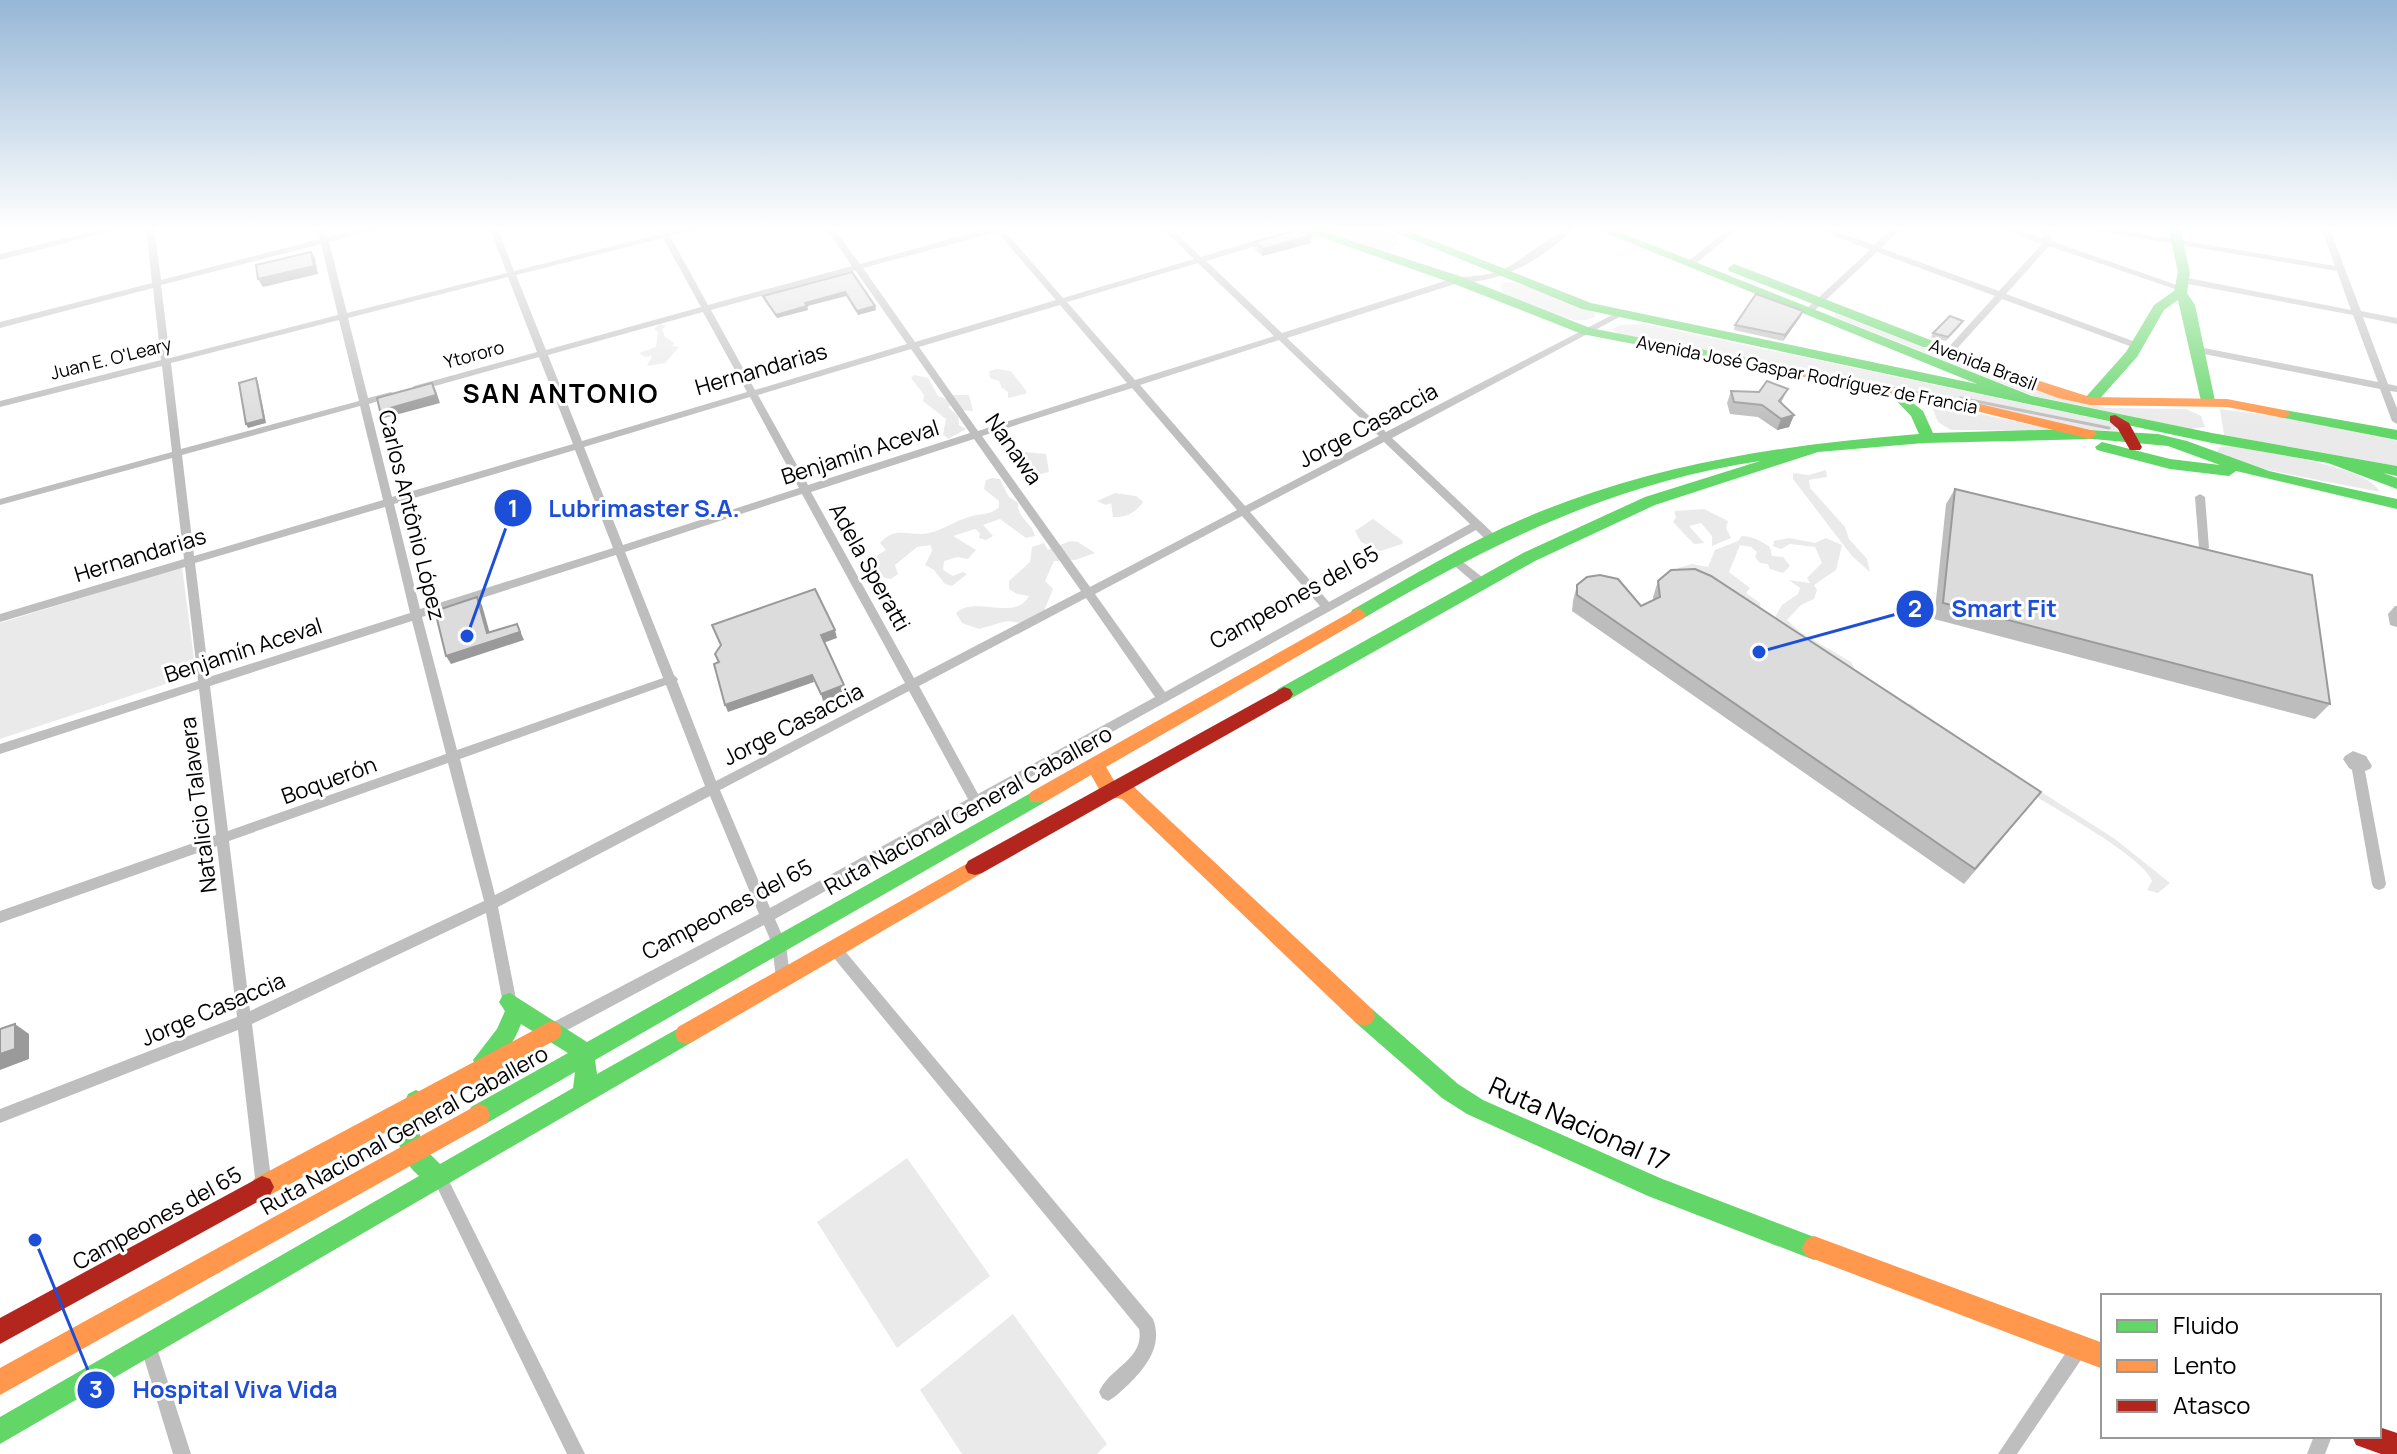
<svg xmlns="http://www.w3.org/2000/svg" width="2397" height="1454" font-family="Manrope,sans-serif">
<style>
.green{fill:#eaeaea}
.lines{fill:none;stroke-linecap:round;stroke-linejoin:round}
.stream{stroke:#bcbcbc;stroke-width:3}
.street{fill:#bebebe;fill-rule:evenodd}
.fast{fill:#63d668;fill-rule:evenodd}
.slow{fill:#ff974d;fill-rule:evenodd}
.jam{fill:#b3261e;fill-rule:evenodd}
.wall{fill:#bdbdbd}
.shaded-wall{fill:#9a9a9a}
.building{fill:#dcdcdc;stroke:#9a9a9a;stroke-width:2}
.labels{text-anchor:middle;stroke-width:6;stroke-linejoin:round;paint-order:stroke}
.far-street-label{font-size:18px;fill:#000;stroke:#fff}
.street-label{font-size:22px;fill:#000;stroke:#fff}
.far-district-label{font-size:26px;font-weight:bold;letter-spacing:2px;fill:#000;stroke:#fff}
.near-street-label{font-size:26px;fill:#000;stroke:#fff}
.leader{fill:none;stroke:#1d4ed8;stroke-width:3}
.callout-dot{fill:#1d4ed8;stroke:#fff;stroke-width:3}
.mark-label{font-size:24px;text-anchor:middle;font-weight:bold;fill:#fff}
.callout-label{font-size:24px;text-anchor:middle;font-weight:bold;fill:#1d4ed8;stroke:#fff;stroke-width:6;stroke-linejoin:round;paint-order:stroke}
</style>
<rect width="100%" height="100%" fill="#fff"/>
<g class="green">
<path d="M1380 228 1399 236 1398 244 1388 252 1322 231Z"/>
<path d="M1504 282H1514L1592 310 1596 316C1578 331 1524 303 1505 294L1500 286Z"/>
<path d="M1835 313 2036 391 2106 408 2186 409 2201 416 2205 427 2191 429 2034 396 1835 317Z"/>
<path d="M660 324 666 326 662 329 665 337 674 343 672 346 679 347 665 363 647 366 652 356 645 357 639 353 656 347 658 332 654 329Z"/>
<path d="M1644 324 2112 422 2118 431 2092 430 1619 334 1612 329 1621 325Z"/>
<path d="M997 369 1011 371 1027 392 1025 394 1008 398V392L1002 388 999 381 990 378 989 371Z"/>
<path d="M914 375 928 378 938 396 949 400 952 395H969L973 411 959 410 954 404 948 407 958 416 959 425 966 429 948 439 943 434 946 419 923 401 924 395 911 378Z"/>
<path d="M1931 405 1933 404 2060 431 1951 430 1938 422Z"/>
<path d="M2220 409 2295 419 2397 441V466L2224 435Z"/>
<path d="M2231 446C2260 451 2368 466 2380 492L2257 468 2216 453 2220 447Z"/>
<path d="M1025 452 1046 454 1049 472 1032 476 1033 472H1019L1015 467 1017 458Z"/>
<path d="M1826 470 1827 477 1809 480 1810 488 1845 527 1849 539 1867 559 1870 572 1852 556 1793 479V473L1809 475Z"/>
<path d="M992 478 1000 479 1008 496 1018 503C1017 519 1032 522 1035 536L1026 538 1000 519 983 525 993 536 986 540 979 538 980 533 975 529 953 536 976 550 968 559 958 557 944 561 943 570 953 576 963 572 967 574 952 586 945 584 934 570 925 565 932 551 931 545 917 547 895 565 898 574 891 579C877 576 869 574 862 560L874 558 886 550 880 543C894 528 903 534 921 534 937 534 954 521 969 517 980 513 990 516 999 507V501L984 489 986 480Z"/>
<path d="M1115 493 1136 496 1143 502C1136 512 1126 518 1113 517L1111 503 1106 505 1097 501Z"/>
<path d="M1704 509 1728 521 1726 528 1731 538 1712 546V536L1701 523 1689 526 1704 543 1694 544 1673 522 1676 517 1674 511Z"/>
<path d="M1373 519 1403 541 1402 544 1380 551 1361 542 1355 531Z"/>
<path d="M1742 536C1752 536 1761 541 1770 547L1772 556 1783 557 1790 566 1783 573 1770 569 1768 564 1760 563 1755 557 1757 552 1751 547 1740 545 1729 572 1750 588 1746 593 1760 603 1761 611 1723 593 1712 576 1682 578 1678 568 1692 564 1708 567 1715 550 1738 541Z"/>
<path d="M1789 538 1815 543 1826 538 1842 545 1836 570 1814 585 1817 590 1814 599 1801 605 1787 620 1800 632 1851 662 1854 668 1845 670 1772 622 1782 605 1798 594 1800 588 1789 580 1810 583 1807 578 1822 563 1815 547 1790 544 1781 549 1773 546 1774 541Z"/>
<path d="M1070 541 1078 542 1095 553 1075 560 1054 561 1045 581 1053 589 1044 611 1021 623 1007 621 979 629 962 623 956 613C975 595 1015 622 1029 596L1017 594 1009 589V581L1030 562 1032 547 1044 543 1048 550Z"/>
<path d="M182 567 196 674 0 739V623Z"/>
<path d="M1911 704 1930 721 2115 839 2170 883 2158 893 2147 890 2152 881C2143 854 2028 794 1997 773 1965 752 1933 728 1902 705Z"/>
<path d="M907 1158 990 1276 897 1348 817 1222Z"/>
<path d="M1013 1314 1107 1444 1097 1454H962L920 1390Z"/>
</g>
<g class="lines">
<path class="stream" d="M1960 398 2109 428"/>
<g class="street">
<path d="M113 227H126L0 260V254Z"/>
<path d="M146 227H154L161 280 320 239 317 227H325L328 237 366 227H379L378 229 329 242 347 313 507 273 489 227H497L514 271 660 234 657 227H665L668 232 687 227H700L699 229 670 236 708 305 852 266 825 227H833L860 264 993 227H1008L1004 230 1063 298 1194 259 1161 227H1170L1201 257 1267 237H1273V241L1206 261 1282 333 1454 278C1472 276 1488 276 1504 269 1523 260 1560 227 1575 227 1544 259 1503 282 1458 283L1287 338 1386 432 1618 312H1624L1625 314 1392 438 1496 536 1497 539 1496 542H1488L1476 530 775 919 786 944 790 978 788 982 783 984 778 982 776 978 772 944 764 925 556 1036 551 1038 546 1036 544 1031 546 1026 759 914 710 796 498 907 518 1009 516 1014 511 1015 506 1014 504 1009 486 913 252 1024 272 1187 269 1192 264 1195 259 1192 256 1187 238 1030 0 1123V1109L237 1017 217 846 0 923V911L216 835 199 689 0 754V744L198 681 185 567 0 622V614L184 559 172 458 0 505V499L172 452 162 366 0 407V401L161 360 153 288 0 328V322L152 283ZM997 232 1056 300 915 342 863 268ZM663 238 701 307 546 350 516 275ZM321 244 338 315 170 358 161 285ZM1198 263 1274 336 1135 380 1067 302ZM855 270 907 344 755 390 711 310ZM508 277 537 352 414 386 412 388 417 391 539 357 573 444 392 497 369 404 396 395 391 392 368 398 348 318ZM1060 305 1127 383 978 431 919 347ZM703 312 747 392 582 441 548 355ZM339 320 359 401 181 449 171 363ZM1279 340 1379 436 1245 506 1140 385ZM911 349 970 433 808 485 758 395ZM1132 388 1237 510 1090 587 982 436ZM750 397 799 488 623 545 584 447ZM360 406 383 500 194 556 182 455ZM974 439 1081 591 914 678 811 492ZM1384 442 1470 524 1329 602 1250 512ZM575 450 613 548 420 609 394 504ZM802 494 905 683 716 781 677 681 678 679 674 675 625 552ZM385 507 410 613 209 677 195 563ZM1242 516 1320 606 1165 692 1095 594ZM616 555 663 678 457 750 422 617ZM1086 598 1155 697 978 794 919 686ZM412 621 446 754 228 831 210 686ZM666 685 705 786 495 895 460 759ZM909 691 968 799 770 908 720 790ZM448 763 484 901 250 1011 229 841Z"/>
<path d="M1311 227H1331C1323 232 1303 235 1295 231Z"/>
<path d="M1731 227H1740L1693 266H1687V262Z"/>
<path d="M1813 227H1824L1874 245 1894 227H1903L1881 248 1999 291 2042 244 1997 227H2009L2043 238 2042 227H2050L2051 241 2185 288 2178 290 2049 246 2006 294 2141 344V348H2135L2002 299 1952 354 1949 355 1944 352 1946 350 1995 296 1877 252 1811 314H1805V310L1870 250Z"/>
<path d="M2082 227H2100L2335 266 2321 227H2329L2361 311 2397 318V324L2363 317 2388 384 2397 386V392L2390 391 2397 408V424L2392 421 2380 389 2199 353 2194 350 2199 347 2378 382 2353 315 2183 283 2179 280 2183 277 2351 310 2337 271 2086 229Z"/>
<path d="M2200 494 2205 497 2209 548 2204 552 2199 548 2195 497Z"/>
<path d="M1454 555 1486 580 1487 583 1486 586H1478L1450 562 1449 559 1450 556Z"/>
<path d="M2353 751 2366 756 2372 766 2370 769 2365 771 2386 884 2384 888 2379 890 2374 888 2372 884 2352 770 2349 768 2343 759 2345 756Z"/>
<path d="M834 942 839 944 1153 1319C1163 1345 1147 1366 1129 1384 1122 1390 1116 1397 1108 1401L1102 1398 1099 1392C1109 1368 1145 1359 1139 1329L829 952 827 948 829 944Z"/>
<path d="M439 1168 444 1171 585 1454H567L434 1181 431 1176 434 1171Z"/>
<path d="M148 1337 154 1339 156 1345 191 1454H173L140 1345 142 1339Z"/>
<path d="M2079 1340 2085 1342 2087 1348 2085 1354 2017 1454H1998L2073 1342Z"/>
<path d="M2314 1436H2332L2325 1454H2307Z"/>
</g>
<g class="fast">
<path d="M1292 227H1310L1462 277 1590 328 1773 363 1780 367 1773 371 1582 334 1452 283Z"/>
<path d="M1382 227H1399L1591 303 1977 384 1591 227H1607L2032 396 2212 433 2397 466V476L2383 473 2397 478V489L2328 463 2212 443 1582 309Z"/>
<path d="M2168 227H2180L2190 272 2187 293 2195 305 2215 401 2208 405 2201 401 2178 300 2164 310 2137 357 2095 404H2085V398L2126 352 2154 305 2174 291 2178 272Z"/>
<path d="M1734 264 1933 341 1935 344 1933 347H1923L1729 271 1728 268Z"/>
<path d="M1898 391 1923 411 1933 433 2071 429 2158 434 2187 441 2269 471 2397 499V509L2236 471 2229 476 2170 469 2097 450 2095 447 2102 442 2170 459 2220 465 2168 446 2093 439 1924 443 1818 452 1655 505 1535 561 1290 699 1284 701 1275 694 1278 689 1523 553 1645 497 1760 461C1610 484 1493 543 1364 618H1352L1350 614 1352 610C1422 570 1492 528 1568 501 1681 460 1799 443 1919 434L1911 416 1891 395Z"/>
<path d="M2284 410 2397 430V440L2279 417 2277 414Z"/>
<path d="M1038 789 1045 792 1047 797 1045 802 595 1060 597 1074 686 1024 694 1027 697 1034 694 1041 0 1444V1417L419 1176C391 1152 395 1124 408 1094L416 1090 424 1094 427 1101 420 1125V1144L440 1164 573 1088 575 1072 487 1123 479 1126 471 1123 468 1115 471 1107 568 1053 521 1024C514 1042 502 1063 484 1070L476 1067 473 1060 497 1029 505 1011 499 1002 503 995 510 993 587 1042Z"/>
<path d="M1364 1006 1372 1009 1458 1084 1483 1100 1660 1178 1822 1240 1826 1248 1822 1256 1814 1260 1648 1196 1467 1114 1442 1098 1356 1023 1353 1016 1356 1009Z"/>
</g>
<g class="slow">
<path d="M1773 363 1980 404 2095 431 2097 434 2090 439 1980 412 1768 370V364Z"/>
<path d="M2002 369 2090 397 2227 399 2284 410 2291 414 2284 418 2227 407 2090 405 2058 398 1997 376V370Z"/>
<path d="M1358 608 1366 614 1364 618 1106 767 1116 784 1134 787 1372 1009 1375 1016 1372 1023 1364 1026 1356 1023 1122 799 1103 796 1091 775 1045 802H1031L1029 797 1031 792Z"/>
<path d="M975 859 982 861 985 867 982 873 694 1041 686 1044 678 1041 675 1034 678 1027Z"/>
<path d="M551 1021 559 1024 562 1031 559 1038 270 1195 262 1198 254 1195 250 1187 254 1179Z"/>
<path d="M479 1104 487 1107 490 1115 487 1123 0 1395V1368Z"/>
<path d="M1814 1236 2103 1343V1369L1806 1256 1802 1248 1806 1240Z"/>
</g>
<g class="jam">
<path d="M2115 415 2129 423 2142 447 2140 450H2130L2118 429 2110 422V416Z"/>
<path d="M1284 687 1290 689 1293 694 1290 699 982 873 975 875 968 873 965 867 968 861Z"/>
<path d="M262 1176 270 1179 274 1187 270 1195 0 1344V1318Z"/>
<path d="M2379 1427 2397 1433V1454H2381L2356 1445 2352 1436H2379Z"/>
</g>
</g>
<g class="wall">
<path d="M1255 242 1311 243 1262 256 1255 249Z"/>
<path d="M852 272 876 310 858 315 846 296 807 306 808 310 777 318 764 300 763 296Z"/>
<path d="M1803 311 1801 316 1783 341 1734 330 1735 325Z"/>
<path d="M1961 325 1946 341 1931 337 1933 333Z"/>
<path d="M1788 389 1781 403 1794 415 1789 427 1777 430 1758 417 1730 414 1727 403 1731 391 1759 392Z"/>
<path d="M1955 489 2330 704 2315 719 1934 619 1946 504Z"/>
<path d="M1658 581 2029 807 1964 884 1572 611 1573 601 1577 585 1641 606 1653 600V597Z"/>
<path d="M2395 606H2397V627L2390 625 2388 614Z"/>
</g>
<g class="shaded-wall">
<path d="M1312 235 1311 243 1262 256 1263 249Z"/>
<path d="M311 252 315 259 318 274 263 287 258 279Z"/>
<path d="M845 292 846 296 807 306 808 310 777 318 776 315 805 303Z"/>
<path d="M875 306 876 310 858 315 857 311Z"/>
<path d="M1803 311 1801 316 1783 341 1785 335Z"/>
<path d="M256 378 258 382 266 423 248 428 246 424Z"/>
<path d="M432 383 436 391 440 403 384 418 380 411Z"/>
<path d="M1794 415 1789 427 1777 430 1781 419Z"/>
<path d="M477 597 482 605 492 641 487 633Z"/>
<path d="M517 624 524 640 451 664 446 656Z"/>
<path d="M835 630 837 638 823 643 821 635Z"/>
<path d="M812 675 814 682 728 712 725 705Z"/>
<path d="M844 685 847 693 823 701 821 694Z"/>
<path d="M15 1024 29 1034V1059L0 1070V1054Z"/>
</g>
<g class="building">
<path d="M1298 229 1312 235 1263 249 1255 242Z"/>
<path d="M311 252 314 266 258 279 256 265Z"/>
<path d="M852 272 875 306 857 311 845 292 805 303 807 306 776 315 763 296Z"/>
<path d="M1756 294 1803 311 1785 335 1735 325Z"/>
<path d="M1950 316 1963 321 1948 337 1933 333Z"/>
<path d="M256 378 264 419 246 424 239 383Z"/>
<path d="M1767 381 1788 389 1779 401 1794 415 1781 419 1762 405 1734 402 1731 391 1759 392Z"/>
<path d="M432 383 436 395 380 411 377 398Z"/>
<path d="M1955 489 2312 575 2330 704 1943 603Z"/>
<path d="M1695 569 1711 576 2041 792 1975 869 1577 595V585L1587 577 1600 575 1618 579 1641 606 1660 597 1658 581 1671 570Z"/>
<path d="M815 589 835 630 821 635 844 685 821 694 812 675 725 705 714 664 719 662 715 654 721 645 712 625Z"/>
<path d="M477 597 487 633 517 624 520 632 446 656 435 611Z"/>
<path d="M15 1024V1049L0 1054V1029Z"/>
</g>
<linearGradient id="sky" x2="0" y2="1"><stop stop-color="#96b7d6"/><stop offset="0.53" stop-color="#fff"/><stop offset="1" stop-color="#fff" stop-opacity="0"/></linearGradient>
<rect width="2397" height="430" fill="url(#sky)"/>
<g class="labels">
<g class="far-street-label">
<text transform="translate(474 355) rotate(-15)" y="6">Ytororo</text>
<text transform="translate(111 359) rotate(-14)" y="6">Juan E. O'Leary</text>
<text transform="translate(1983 365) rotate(21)" y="6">Avenida Brasil</text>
<text transform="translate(1807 375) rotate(11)" y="6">Avenida José Gaspar Rodríguez de Francia</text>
</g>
<g class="street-label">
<text transform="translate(761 369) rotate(-16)" y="8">Hernandarias</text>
<text transform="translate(1368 425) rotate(-28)" y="8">Jorge Casaccia</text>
<text transform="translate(1014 449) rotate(55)" y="8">Nanawa</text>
<text transform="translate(860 452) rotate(-18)" y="8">Benjamín Aceval</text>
<text transform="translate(412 515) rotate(76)" y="8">Carlos Antônio López</text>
<text transform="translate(140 555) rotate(-17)" y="8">Hernandarias</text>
<text transform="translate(870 567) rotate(61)" y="8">Adela Speratti</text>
<text transform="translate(1294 597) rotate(-29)" y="8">Campeones del 65</text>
<text transform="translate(243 650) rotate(-18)" y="8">Benjamín Aceval</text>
<text transform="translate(793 724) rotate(-27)" y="8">Jorge Casaccia</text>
<text transform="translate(329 780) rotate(-20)" y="8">Boquerón</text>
<text transform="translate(198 805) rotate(-97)" y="8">Natalicio Talavera</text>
<text transform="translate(968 810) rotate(-29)" y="8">Ruta Nacional General Caballero</text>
<text transform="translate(727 909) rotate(-28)" y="8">Campeones del 65</text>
<text transform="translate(213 1009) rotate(-23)" y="8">Jorge Casaccia</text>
<text transform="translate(404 1130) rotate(-29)" y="8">Ruta Nacional General Caballero</text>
<text transform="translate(157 1218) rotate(-29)" y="8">Campeones del 65</text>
</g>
<g class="far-district-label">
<text x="561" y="403">SAN ANTONIO</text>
</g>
<g class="near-street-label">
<text transform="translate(1579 1124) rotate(24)" y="9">Ruta Nacional 17</text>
</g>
</g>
<path class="leader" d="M467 636L513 508M1759 652L1915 609M35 1240L96 1390"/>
<g class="callout-dot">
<circle cx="467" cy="636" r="8"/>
<circle cx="1759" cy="652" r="8"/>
<circle cx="35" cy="1240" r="8"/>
<circle cx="513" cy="508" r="20"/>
<circle cx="1915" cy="609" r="20"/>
<circle cx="96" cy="1390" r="20"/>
</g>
<g class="mark-label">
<text x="513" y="517">1</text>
<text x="1915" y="617">2</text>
<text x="96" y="1398">3</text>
</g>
<g class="callout-label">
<text x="644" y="517">Lubrimaster S.A.</text>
<text x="2004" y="617">Smart Fit</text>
<text x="235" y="1398">Hospital Viva Vida</text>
</g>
<rect x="2101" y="1294" width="280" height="144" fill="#ffffff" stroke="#999999" stroke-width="2"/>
<rect x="2117" y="1320" width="40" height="12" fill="#63d668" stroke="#999999" stroke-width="2"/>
<text x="2173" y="1334" font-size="24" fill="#000000">Fluido</text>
<rect x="2117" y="1360" width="40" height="12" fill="#ff974d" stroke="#999999" stroke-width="2"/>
<text x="2173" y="1374" font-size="24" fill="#000000">Lento</text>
<rect x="2117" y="1400" width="40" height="12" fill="#b3261e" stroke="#999999" stroke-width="2"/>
<text x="2173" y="1414" font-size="24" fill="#000000">Atasco</text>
</svg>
